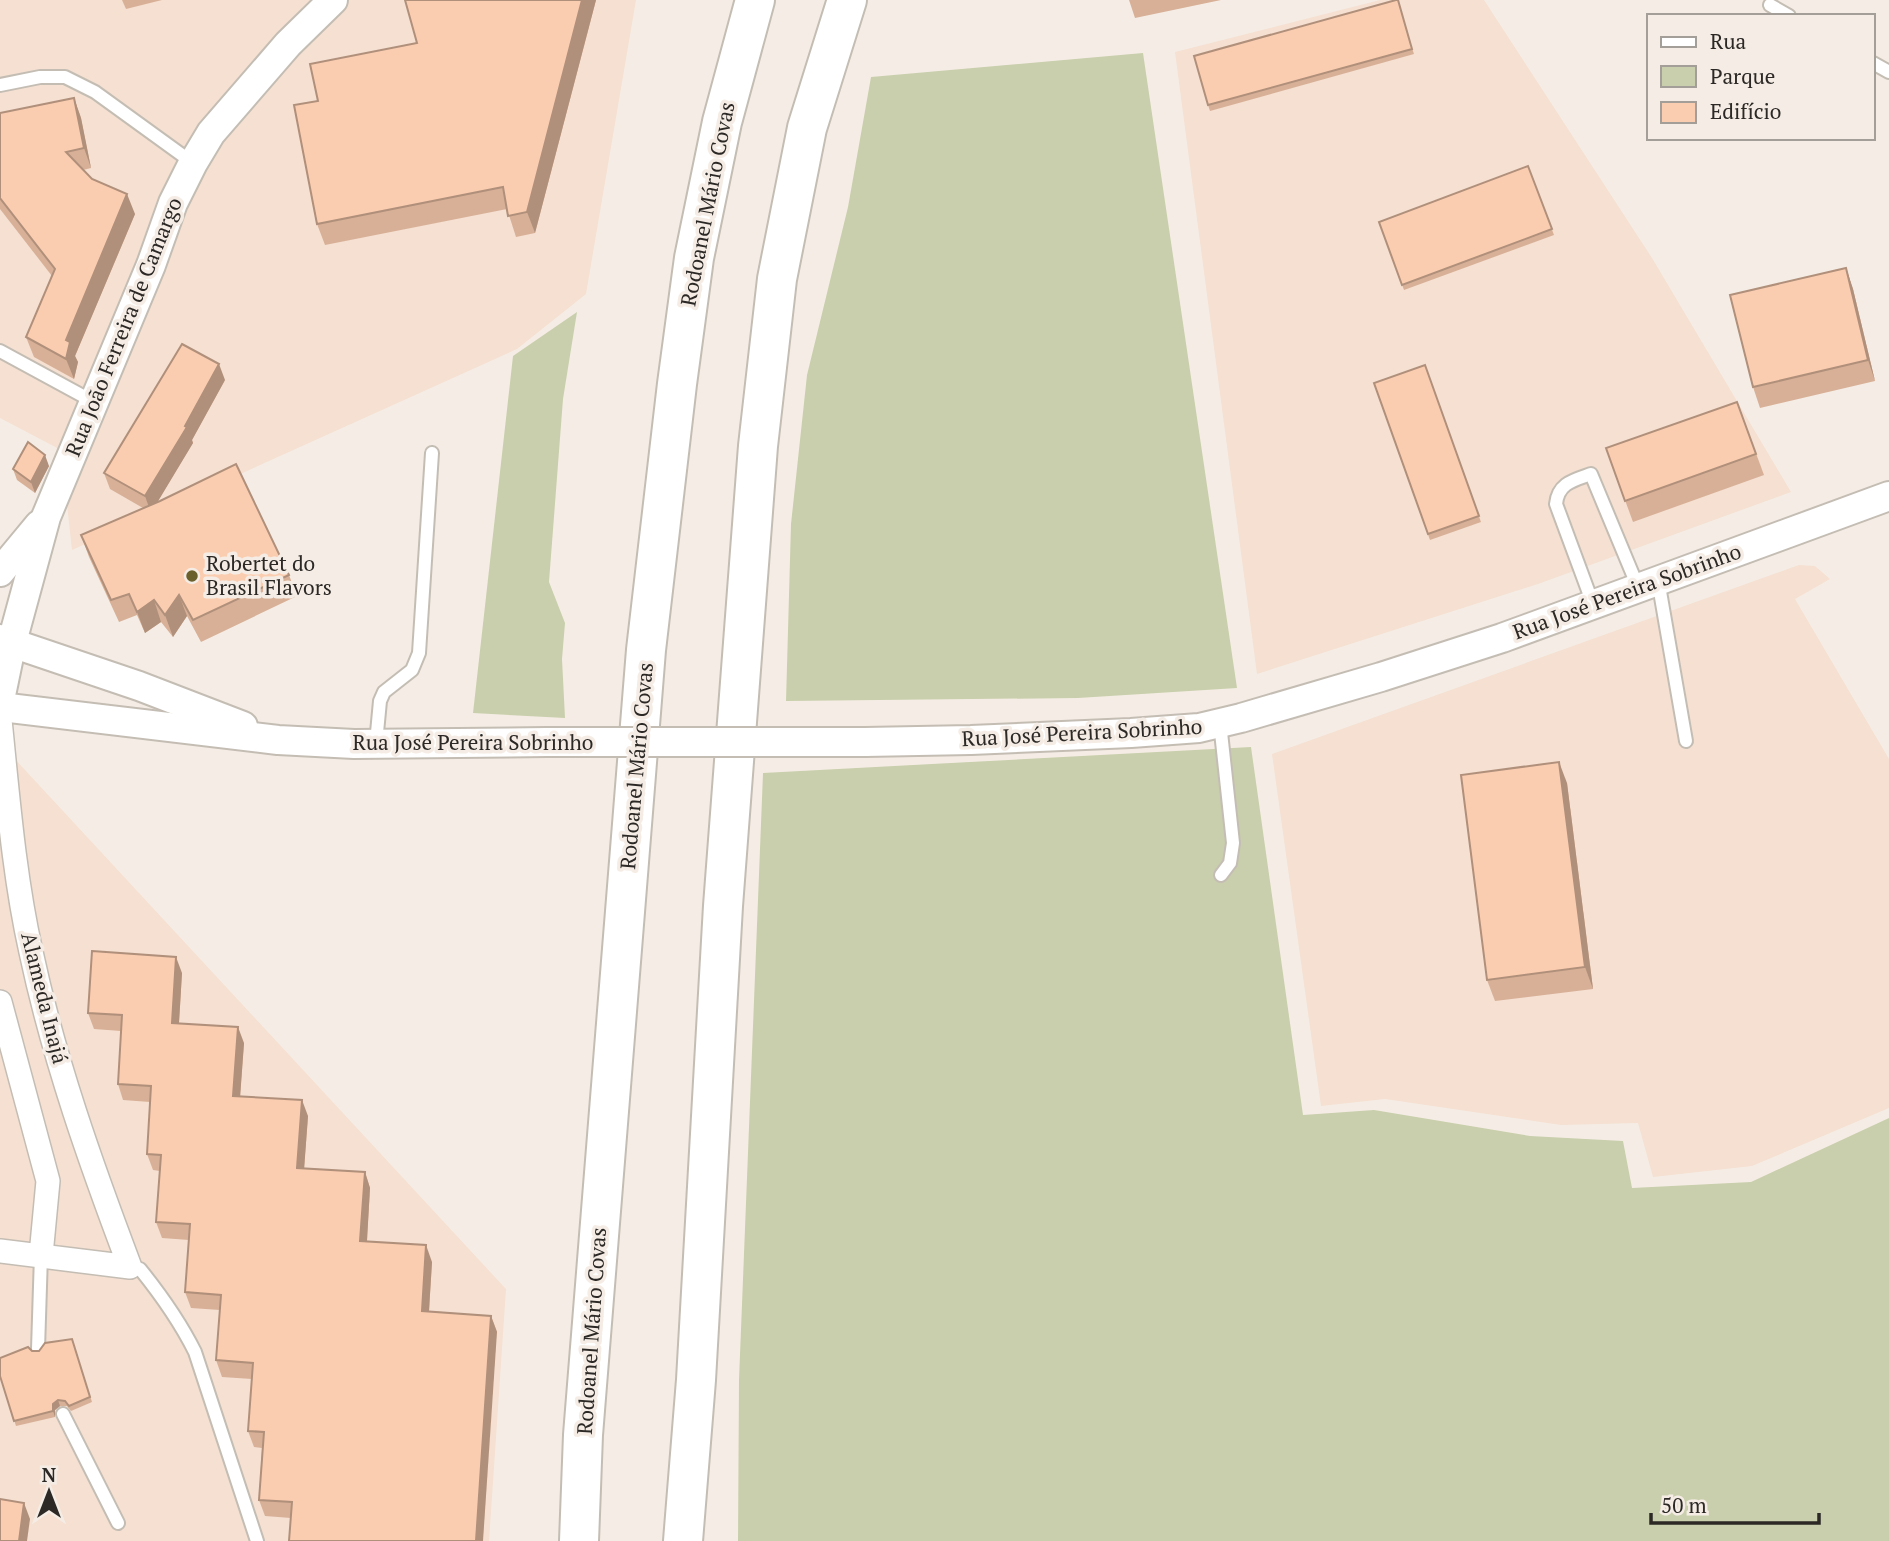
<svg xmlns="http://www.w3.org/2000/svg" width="1889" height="1541" font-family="'PT Serif',serif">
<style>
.industrial{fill:#f5e0d2}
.green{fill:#c9cfac}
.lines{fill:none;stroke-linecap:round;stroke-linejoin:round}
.service-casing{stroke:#c4bdb4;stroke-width:16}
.minor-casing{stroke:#c4bdb4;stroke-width:26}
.tertiary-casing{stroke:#c4bdb4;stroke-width:32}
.motorway-casing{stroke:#c4bdb4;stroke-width:42}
.service{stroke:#fff;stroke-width:12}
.minor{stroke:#fff;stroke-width:23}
.tertiary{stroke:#fff;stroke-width:28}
.motorway{stroke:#fff;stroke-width:38}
.tertiary-bridge-casing{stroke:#c4bdb4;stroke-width:32;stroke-linecap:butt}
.tertiary-bridge{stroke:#fff;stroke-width:28}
.wall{fill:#d8b097}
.shaded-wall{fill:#b0907b}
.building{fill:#fbcdb0;stroke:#b0907b;stroke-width:2}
.poi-dot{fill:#69602c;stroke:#f5ede5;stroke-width:2.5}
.labels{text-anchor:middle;stroke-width:7;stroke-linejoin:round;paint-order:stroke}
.street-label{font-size:21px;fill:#2b2825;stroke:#f5ede5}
.poi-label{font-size:21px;fill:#2b2825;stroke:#f5ede5;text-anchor:start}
</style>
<rect width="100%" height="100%" fill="#f5ede5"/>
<g class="industrial">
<path d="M0 0H636L586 294 517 349 72 550 61 450 0 418Z"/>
<path d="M1380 0H1484L1652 258 1791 492 1538 584 1257 674 1175 52Z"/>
<path d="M1799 565 1815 566 1830 579 1795 599 1889 759V1108L1752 1166 1653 1177 1638 1123 1561 1125 1385 1099 1321 1106 1272 754Z"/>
<path d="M0 743 506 1289 489 1541H0Z"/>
</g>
<g class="green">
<path d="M1143 53 1237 688 1078 698 786 701 791 524 807 375 848 207 871 77Z"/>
<path d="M577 312 563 399 549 582 565 623 562 659 565 718 473 713 513 356Z"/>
<path d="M1251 747 1303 1115 1374 1110 1530 1136 1623 1141 1632 1188 1751 1182 1889 1118V1541H738L739 1380 763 773Z"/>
</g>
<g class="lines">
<defs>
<g id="service">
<path d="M1770 5 1789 16"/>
<path d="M1873 63 1889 72"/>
<path d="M0 85 40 77H65L95 92 193 163"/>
<path d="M0 351 94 402"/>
<path d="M1658 580 1686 741"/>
<path d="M1593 604 1556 504C1558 483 1574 480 1591 474L1638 587"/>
<path d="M1220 723 1233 843 1230 863 1221 875"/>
<path d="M376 743 380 701 384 692 412 670 419 653 432 453"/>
<path d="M130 1267 140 1269C161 1295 180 1322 195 1352L257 1541"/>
<path d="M38 1349 41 1255"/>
<path d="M63 1414 118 1523"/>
</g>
<g id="minor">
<path d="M0 720C8 798 14 876 31 952 54 1060 91 1164 130 1267L0 1251"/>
<path d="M0 1002 48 1181 41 1255"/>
</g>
<g id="tertiary">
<path d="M0 572 39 525"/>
<path d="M0 639 139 686 243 726"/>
<path d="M0 700 12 642 46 517 151 265 173 203 193 163 211 133 288 44 333 0"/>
<path d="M0 707 278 740 354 744 547 742"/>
<path d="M865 742 971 740 1131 733 1199 728 1241 718 1381 677 1502 638 1889 496"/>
</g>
<g id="motorway">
<path d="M579 1541 583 1435 646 650 677 384 694 258 722 122 755 0"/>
<path d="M683 1541 696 1380 723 906 758 446 777 279 807 128 847 0"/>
</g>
</defs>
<use href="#service" class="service-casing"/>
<use href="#minor" class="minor-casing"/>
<use href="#tertiary" class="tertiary-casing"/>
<use href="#motorway" class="motorway-casing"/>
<use href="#service" class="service"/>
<use href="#minor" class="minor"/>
<use href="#tertiary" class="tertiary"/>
<use href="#motorway" class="motorway"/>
<defs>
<path id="tertiary-bridge" d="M547 742H865"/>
</defs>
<use href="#tertiary-bridge" class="tertiary-bridge-casing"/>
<use href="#tertiary-bridge" class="tertiary-bridge"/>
</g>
<g class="wall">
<path d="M122 0H162L126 9Z"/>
<path d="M405 0H596L535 233 516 237 507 209 325 245 317 224 318 101 417 43Z"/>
<path d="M1129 0H1221L1135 18Z"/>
<path d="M1396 0 1414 54 1210 111 1208 105Z"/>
<path d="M74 98 81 118 91 168 83 170 92 179 135 214 75 356 78 362 74 379 34 357 26 337 52 276 0 209V113Z"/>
<path d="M1528 166 1554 235 1404 290 1379 222Z"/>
<path d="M1846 268 1853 289 1875 381 1760 408 1753 387Z"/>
<path d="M1425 365 1481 522 1430 540 1374 383Z"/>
<path d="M225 380 192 440 193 443 157 502 289 575 297 596 201 642 187 616 173 637 161 622 145 633 137 615 119 622 89 557 81 535 143 508 110 489 104 473Z"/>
<path d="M1737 402 1764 475 1633 522 1606 448Z"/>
<path d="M49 466 35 493 17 480 13 469Z"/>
<path d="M1567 783 1593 989 1495 1001 1487 980Z"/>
<path d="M182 973 179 1023 244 1043 240 1096 308 1116 304 1168 365 1172 370 1188 367 1241 432 1262 429 1311 491 1316 497 1332 291 1518 265 1516 259 1500 262 1448 254 1447 248 1431 252 1379 222 1377 216 1360 220 1310 191 1308 185 1292 189 1240 162 1238 156 1222 160 1171 153 1170 147 1154 150 1102 123 1100 118 1084 121 1031 94 1029 88 1013Z"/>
<path d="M72 1339 92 1402 71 1411 67 1406H60L55 1410V1417L16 1426 0 1376 32 1351H39Z"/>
</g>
<g class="shaded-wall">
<path d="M582 0H596L535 233 527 212Z"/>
<path d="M74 98 81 118 91 168 84 148Z"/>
<path d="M127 194 135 214 75 356 78 362 74 379 66 359V340Z"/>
<path d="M1846 268 1853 289 1875 381 1868 360Z"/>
<path d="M219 364 225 380 192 440 193 443 151 513 145 496Z"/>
<path d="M45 455 49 466 35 493 31 482Z"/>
<path d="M179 595 187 616 173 637 165 615Z"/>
<path d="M154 600 161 622 145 633 137 612Z"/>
<path d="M1559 762 1567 783 1593 989 1585 967Z"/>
<path d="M176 957 182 973 178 1039 172 1023Z"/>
<path d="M238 1027 244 1043 239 1112 233 1096Z"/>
<path d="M302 1100 308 1116 303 1184 297 1168Z"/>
<path d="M365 1172 370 1188 366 1257 360 1241Z"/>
<path d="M426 1245 432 1262 428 1327 422 1311Z"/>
<path d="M491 1316 497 1332 483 1541H476Z"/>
<path d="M58 1400 60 1406 55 1410V1417L53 1411V1404Z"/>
<path d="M24 1503 30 1519 27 1541H19Z"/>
</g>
<g class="building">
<path d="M405 0H582L527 212 508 216 503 187 317 224 294 105 318 101 310 64 417 43Z"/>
<path d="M1396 0H1398L1412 49 1208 105 1194 56Z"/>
<path d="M74 98 84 148 66 152 92 179 127 194 66 340 70 342 66 359 26 337 55 269 0 198V113Z"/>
<path d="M1528 166 1552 229 1402 285 1379 222Z"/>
<path d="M1846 268 1868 360 1753 387 1730 295Z"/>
<path d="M182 344 219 364 185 426 187 427 145 496 104 473Z"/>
<path d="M1425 365 1479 516 1428 534 1374 383Z"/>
<path d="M1737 402 1756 454 1625 501 1606 448Z"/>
<path d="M28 442 45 455 31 482 13 469Z"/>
<path d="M236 464 289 575 193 620 179 595 165 615 154 600 137 612 129 594 111 600 81 535 160 501Z"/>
<path d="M1559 762 1585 967 1487 980 1461 775Z"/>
<path d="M92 951 176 957 172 1023 238 1027 233 1096 302 1100 297 1168 365 1172 360 1241 426 1245 422 1311 491 1316 476 1541H289L292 1502 259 1500 264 1432 248 1431 253 1363 216 1360 221 1295 185 1292 190 1224 156 1222 161 1155 147 1154 151 1086 118 1084 122 1015 88 1013Z"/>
<path d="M72 1339 90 1397 69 1406 65 1401 58 1400 53 1404V1411L14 1421 0 1376V1358L28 1347 32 1351H39L45 1343Z"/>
<path d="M0 1499 24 1503 19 1541H0Z"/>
</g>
<circle class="poi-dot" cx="192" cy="576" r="7"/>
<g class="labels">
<g class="street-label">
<text transform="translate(708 204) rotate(-79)" y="7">Rodoanel Mário Covas</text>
<text transform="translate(124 327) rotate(-68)" y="7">Rua João Ferreira de Camargo</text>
<text transform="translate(1627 592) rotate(-20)" y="7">Rua José Pereira Sobrinho</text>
<text transform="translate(1082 733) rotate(-3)" y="7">Rua José Pereira Sobrinho</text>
<text x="473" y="750">Rua José Pereira Sobrinho</text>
<text transform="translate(637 766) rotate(-85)" y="7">Rodoanel Mário Covas</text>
<text transform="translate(44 998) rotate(76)" y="7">Alameda Inajá</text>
<text transform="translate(592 1331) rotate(-86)" y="7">Rodoanel Mário Covas</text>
</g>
<g class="poi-label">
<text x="206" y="571">Robertet do<tspan x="206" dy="24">Brasil Flavors</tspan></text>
</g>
</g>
<rect x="1647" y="14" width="228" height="126" fill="#f5ede5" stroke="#a49e98" stroke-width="2"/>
<rect x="1661" y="37" width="35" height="10" fill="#ffffff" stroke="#a49e98" stroke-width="2"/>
<text x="1710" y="49" font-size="21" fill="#2b2825">Rua</text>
<rect x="1661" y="66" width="35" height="21" fill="#c9cfac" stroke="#a49e98" stroke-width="2"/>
<text x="1710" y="84" font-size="21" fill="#2b2825">Parque</text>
<rect x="1661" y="102" width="35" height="21" fill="#fbcdb0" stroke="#a49e98" stroke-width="2"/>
<text x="1710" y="119" font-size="21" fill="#2b2825">Edifício</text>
<g transform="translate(49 1492)" stroke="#f5ede5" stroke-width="5" paint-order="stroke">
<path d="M0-5L12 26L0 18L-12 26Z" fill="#2b2825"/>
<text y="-10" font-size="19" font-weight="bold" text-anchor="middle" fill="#2b2825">N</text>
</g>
<path d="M1651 1513v10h168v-10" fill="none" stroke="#2b2825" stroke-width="3.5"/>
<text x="1661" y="1513" font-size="21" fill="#2b2825" stroke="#f5ede5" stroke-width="5" paint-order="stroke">50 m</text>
</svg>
